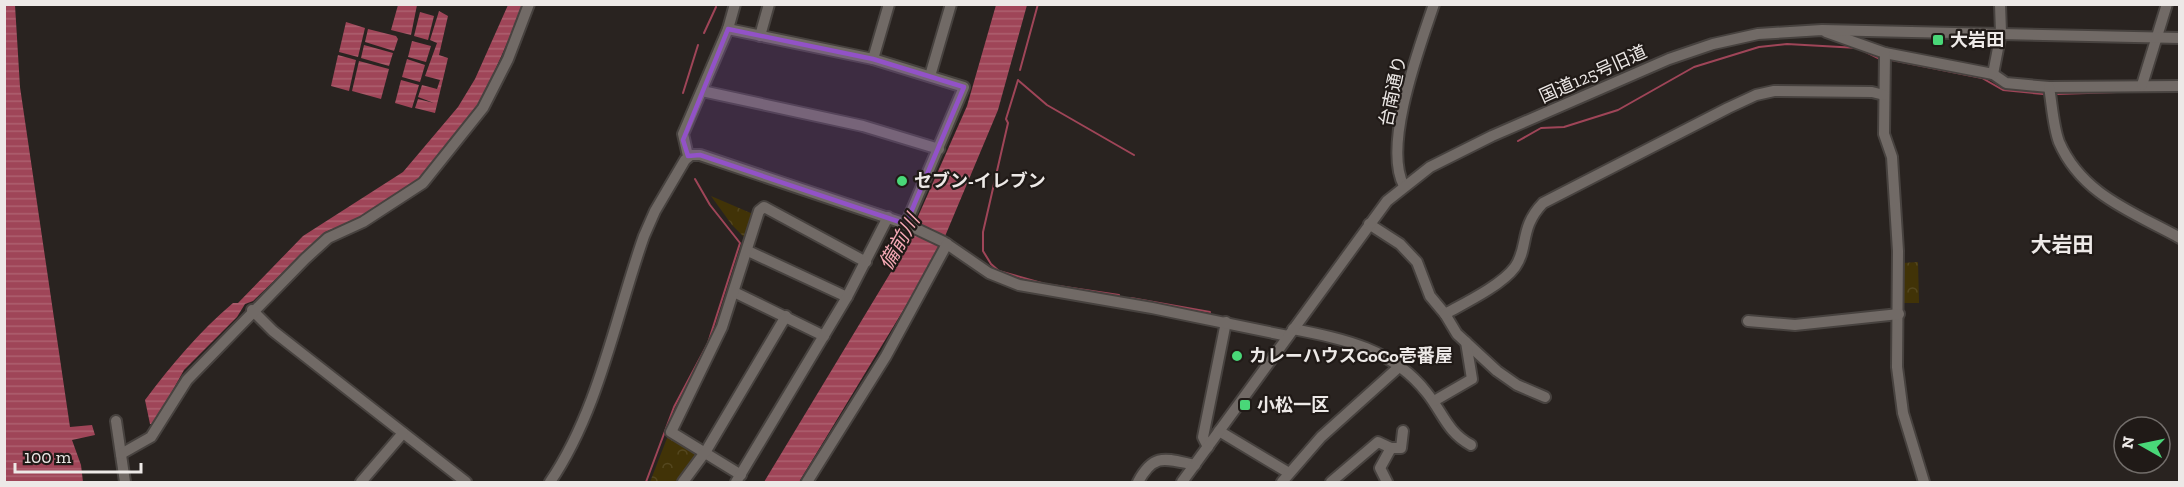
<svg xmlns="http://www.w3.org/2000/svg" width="2184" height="487" font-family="'Zilla Slab','Noto Sans JP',serif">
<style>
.forest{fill:url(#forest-crowns)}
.water{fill:url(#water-rules)}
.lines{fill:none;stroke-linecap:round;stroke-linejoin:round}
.stream{stroke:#9f4558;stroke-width:2}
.minor-casing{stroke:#47423f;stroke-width:14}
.minor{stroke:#716a66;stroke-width:10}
.marked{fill:#9252c7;fill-opacity:0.2;stroke:#9252c7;stroke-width:4.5;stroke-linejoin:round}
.poi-dot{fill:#49d778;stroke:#201a17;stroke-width:2}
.labels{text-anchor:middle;stroke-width:4.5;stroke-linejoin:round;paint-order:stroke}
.poi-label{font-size:18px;font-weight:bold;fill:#ede9e7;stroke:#201a17;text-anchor:start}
.street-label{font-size:18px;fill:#ede9e7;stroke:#201a17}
.water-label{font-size:20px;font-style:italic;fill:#f5a9b5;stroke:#201a17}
.quarter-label{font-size:21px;font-weight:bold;fill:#ede9e7;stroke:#201a17}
</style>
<defs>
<pattern id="forest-crowns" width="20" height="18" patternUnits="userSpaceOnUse" patternTransform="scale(1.5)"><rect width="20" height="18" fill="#413307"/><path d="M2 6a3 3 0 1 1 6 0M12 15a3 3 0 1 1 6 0" fill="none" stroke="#54471f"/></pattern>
<pattern id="water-rules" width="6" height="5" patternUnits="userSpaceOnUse" patternTransform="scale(1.5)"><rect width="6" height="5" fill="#9f4558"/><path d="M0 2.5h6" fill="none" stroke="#ad6070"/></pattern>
</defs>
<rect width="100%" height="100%" fill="#292320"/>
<g class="forest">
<path d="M711 196 753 214 746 239 732 225Z"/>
<path d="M1918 262 1919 303H1903L1902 263Z"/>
<path d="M669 433 697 451 698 455 679 482H650Z"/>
</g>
<g class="water">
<path d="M4 5H15L20 87 70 427 92 425 95 435 72 440 81 465 83 482H5Z"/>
<path d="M398 5H417L411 35 391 30Z"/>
<path d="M508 5H524L480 104 419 182 364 217 325 232 253 301 245 304 237 317 184 370 154 424H150L145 400C172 364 199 332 233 303H238L303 236 403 172 458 107 475 79Z"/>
<path d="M996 5H1027L998 110 938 253 799 482H764L900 257 967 106Z"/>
<path d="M439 11 448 16 439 55 448 58 435 113 415 108 418 99 434 103 418 97 422 85 437 89 440 80 425 76 437 43 430 40Z"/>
<path d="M420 12 434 16 428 40 414 36Z"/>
<path d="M346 22 365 28 358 57 339 52Z"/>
<path d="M368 29 396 36 398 39 394 51 365 42Z"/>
<path d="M412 41 431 46 426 62 408 57Z"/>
<path d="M364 45 393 53 389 66 361 58Z"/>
<path d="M338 55 356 60 349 91 331 86Z"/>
<path d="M407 59 425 65 420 82 402 77Z"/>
<path d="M359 61 389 69 381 99 352 91Z"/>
<path d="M401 80 419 85 412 108 395 103Z"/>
</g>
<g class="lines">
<g class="stream">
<path d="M1995 4V16"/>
<path d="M704 33 716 7"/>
<path d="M1892 60 1982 78 2003 90 2043 94"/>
<path d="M1020 70 1038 4"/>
<path d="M1018 80 1006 119 1008 123 983 232V251L991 264 999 271 1045 284 1119 295"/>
<path d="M1019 81 1047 105 1134 155"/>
<path d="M2158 91 2180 92"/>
<path d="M683 93 698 45"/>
<path d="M2058 94 2147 91"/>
<path d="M1518 141 1541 128 1564 127 1618 110 1694 67 1759 47 1787 44 1858 48 1880 59"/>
<path d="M1131 298 1210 312"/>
<path d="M646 482 674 407 708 343 740 243 710 205 695 179"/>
</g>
<defs>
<g id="minor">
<path d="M728 29 873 59 964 87 906 224"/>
<path d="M1826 32 1885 53 1993 74 2006 83 2049 87 2180 86"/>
<path d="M760 36 769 4"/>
<path d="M1885 53 1884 134 1892 157 1898 251 1897 367 1903 413 1924 482"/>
<path d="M873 59 889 4"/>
<path d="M1993 74 2001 33 2000 4"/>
<path d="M930 76 951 4"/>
<path d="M2142 85 2167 4"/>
<path d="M2049 87C2052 104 2053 126 2059 142 2082 195 2133 212 2180 238"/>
<path d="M702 91 863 126 939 149"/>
<path d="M688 156 683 134 728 29 735 4"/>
<path d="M1404 186C1382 146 1420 46 1434 4"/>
<path d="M1369 224 1400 244 1417 262 1430 296 1445 314 1457 334 1497 371 1517 385 1545 397"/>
<path d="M748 251 847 297"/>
<path d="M734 292 824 336"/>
<path d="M252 310 273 331 466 482"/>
<path d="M1445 314C1465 303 1502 285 1515 267 1529 247 1519 228 1543 203L1728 108 1756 95 1774 91 1872 92 1884 95"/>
<path d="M1748 321 1795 325 1899 314"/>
<path d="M1293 329C1344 339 1393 349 1427 393 1443 413 1447 432 1471 445"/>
<path d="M1434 401 1472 379 1466 342"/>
<path d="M116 421 125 482"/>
<path d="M1219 431 1289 473"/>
<path d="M1208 447 1203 437 1226 322"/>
<path d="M121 454 151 437 187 380 305 259 328 238 363 222 423 183 483 108 508 59 529 4"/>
<path d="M741 475 671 432 722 327 759 211 764 207 866 262"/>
<path d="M361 482 403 433"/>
<path d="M550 482C599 410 615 318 644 236L655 211 685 160 691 155H700L906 224 944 242 989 273 1019 285 1152 308 1288 336"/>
<path d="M683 482 706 451 786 316"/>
<path d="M736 482 847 297 888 217"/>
<path d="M807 482 886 356 947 244"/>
<path d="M1138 482C1154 452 1166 459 1195 465"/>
<path d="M1182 482 1387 201 1430 167 1492 136 1669 59 1713 44 1758 34 1822 30 2180 38"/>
<path d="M1282 482 1321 437 1400 366"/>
<path d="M1331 482 1378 442 1391 448"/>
<path d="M1387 482 1380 468 1391 448H1401L1403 431"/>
</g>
</defs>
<use href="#minor" class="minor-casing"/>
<use href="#minor" class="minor"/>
</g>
<path class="marked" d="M728 29 873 59 964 87 906 224 700 155 688 156 683 140Z"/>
<g class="poi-dot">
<rect x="1932" y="34" width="12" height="12" rx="3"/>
<circle cx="902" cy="181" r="6"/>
<circle cx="1237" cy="356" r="6"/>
<rect x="1239" y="399" width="12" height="12" rx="3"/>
</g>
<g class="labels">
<g class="poi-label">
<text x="1950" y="46">大岩田</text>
<text x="914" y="187">セブン-イレブン</text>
<text x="1249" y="362">カレーハウスCoCo壱番屋</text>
<text x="1257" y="411">小松一区</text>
</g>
<g class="street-label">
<text transform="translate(1593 74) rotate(-24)" y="6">国道125号旧道</text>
<text transform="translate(1393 91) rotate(-78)" y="6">台南通り</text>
</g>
<g class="water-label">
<text transform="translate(899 242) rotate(-60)" y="7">備前川</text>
</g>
<g class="quarter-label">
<text x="2062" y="252">大岩田</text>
</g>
</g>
<rect width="2184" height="487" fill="none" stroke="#ede9e7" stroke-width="12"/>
<g transform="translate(2142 445) rotate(279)"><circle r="28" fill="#201a17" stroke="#726d6a" stroke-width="1.5"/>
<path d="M0-4.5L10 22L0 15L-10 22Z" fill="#49d778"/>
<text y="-9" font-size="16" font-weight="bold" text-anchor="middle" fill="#ede9e7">N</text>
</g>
<path d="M15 463v9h126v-9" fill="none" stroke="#ede9e7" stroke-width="3"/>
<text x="24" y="463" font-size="18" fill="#ede9e7" stroke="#201a17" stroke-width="4.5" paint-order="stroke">100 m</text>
</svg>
